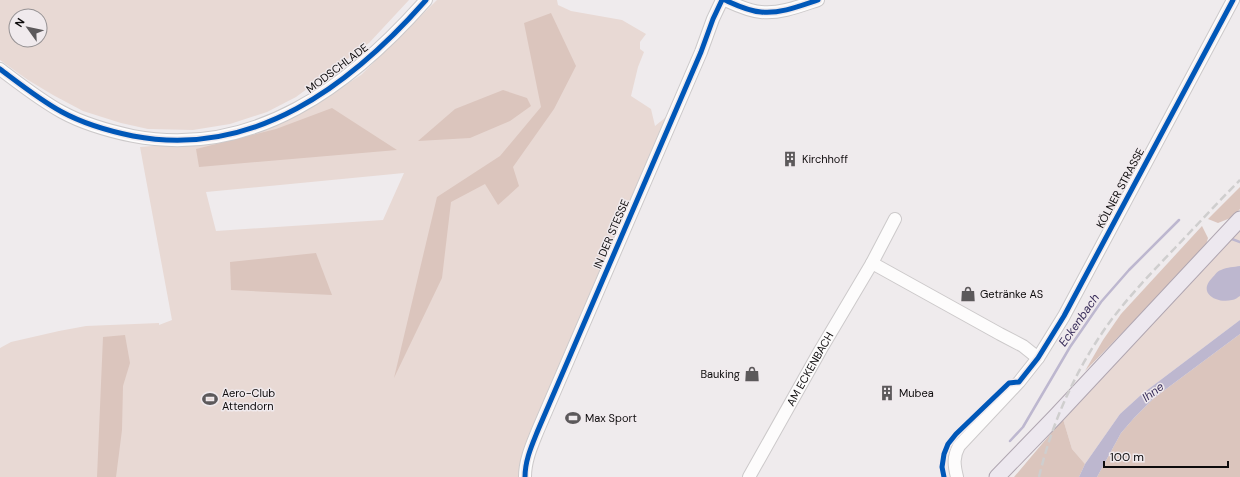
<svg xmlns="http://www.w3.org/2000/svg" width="1240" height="477" font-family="'DM Sans',sans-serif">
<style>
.green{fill:#e8d9d4;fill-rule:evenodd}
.forest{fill:#dbc5bd}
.water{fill:#bdb7cf}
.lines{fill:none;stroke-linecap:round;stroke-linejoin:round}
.stream{stroke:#bdb7cf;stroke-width:2.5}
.minor-casing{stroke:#ccc9ca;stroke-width:14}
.major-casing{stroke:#afa5b0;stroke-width:17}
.minor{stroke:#fdfcfc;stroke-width:12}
.major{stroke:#ede8ef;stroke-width:15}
.rail{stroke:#cfcece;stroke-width:2.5;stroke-dasharray:8 4;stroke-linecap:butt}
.cycleway-casing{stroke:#f0eaed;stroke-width:8}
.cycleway{stroke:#0057b8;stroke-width:5}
.labels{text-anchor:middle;stroke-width:3;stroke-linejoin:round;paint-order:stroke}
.street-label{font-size:11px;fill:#0d0b0c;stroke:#f0eaed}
.poi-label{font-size:11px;fill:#0d0b0c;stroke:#f0eaed;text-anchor:start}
.water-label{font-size:12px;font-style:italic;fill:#382d5a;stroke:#f0eaed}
</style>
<rect width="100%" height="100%" fill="#efebed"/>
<g class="green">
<path d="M0 0H409L369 43 296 97 267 112 230 124 193 130 148 129 121 123 83 111 53 95 28 80 0 60ZM16 16H40V40H16Z"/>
<path d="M437 0H557L558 5 571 11 622 20 646 34 640 42V49L644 52 638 67 631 96 651 109 655 126 671 113 522 477H0V348L11 342 59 331 86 326 159 323V325L172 320 140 147 200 142 249 132 297 116 361 75ZM404 173 383 220 216 231 206 192Z"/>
<path d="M1240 228V320L1142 394 1120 414 1085 464 1072 449 1063 419Z"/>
</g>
<g class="forest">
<path d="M551 13 576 66 554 109 513 167 519 186 498 205 485 184 451 202 442 278 394 378 437 197 500 156 541 107 524 23Z"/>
<path d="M503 90 527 98 531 106 510 121 470 138 418 141 455 109Z"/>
<path d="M332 108 397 150 199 167 196 149 276 129Z"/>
<path d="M1240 187V209L1233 217 1218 223 1208 219Z"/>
<path d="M1202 226 1208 238 1205 248 1085 371 1103 340 1121 314Z"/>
<path d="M316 253 332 295 231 290 230 262Z"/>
<path d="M1240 334V477H1097L1121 433 1134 418 1154 398Z"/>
<path d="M125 335 130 363 123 386 122 430 116 477H97L103 337Z"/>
<path d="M1063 419 1072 449 1085 464 1079 477H1014Z"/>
</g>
<g class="water">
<path d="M1240 266V296C1238 297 1235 300 1232 300 1217 304 1197 293 1212 278 1215 275 1217 271 1221 270 1227 267 1234 267 1240 266Z"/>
<path d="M1240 320V334L1154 398 1134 418 1121 433 1097 477H1079L1085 464 1120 414 1142 394Z"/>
</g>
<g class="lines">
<g class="stream">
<path d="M1232 239 1240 242"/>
<path d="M1010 441 1023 427 1070 347 1101 302 1129 270 1179 220"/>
</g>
<defs>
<g id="minor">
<path d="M725 0C736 5 748 11 761 12 780 14 800 6 818 0"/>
<path d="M0 69C20 84 40 100 62 112 84 124 109 131 133 136 254 159 351 85 426 0"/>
<path d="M895 219 872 263 1000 334 1023 346 1038 358"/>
<path d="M525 477C525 460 532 445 538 430L701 52 713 19 722 0"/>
<path id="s1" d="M749 477 821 349 872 263"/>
<path d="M957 477C954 465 953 457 959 446L1019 382 1038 358 1064 316 1233 0"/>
</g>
<path id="major" d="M997 477 1055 417 1240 219"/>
</defs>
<use href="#minor" class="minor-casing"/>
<use href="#major" class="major-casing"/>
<use href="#minor" class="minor"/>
<use href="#major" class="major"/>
<path class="rail" d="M1039 477C1052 422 1076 369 1109 323 1129 296 1152 272 1175 248 1197 225 1218 202 1240 180"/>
<defs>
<g id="cycleway">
<path d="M725 0C736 5 748 11 761 12 780 14 800 6 818 0"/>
<path d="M0 69C20 84 40 100 62 112 84 124 109 131 133 136 254 159 351 85 426 0"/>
<path d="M525 477C525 460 532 445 538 430L701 52 713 19 722 0"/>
<path d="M944 477 942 467 944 454 948 444 956 434 1009 383 1019 382 1038 358 1064 316 1233 0"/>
</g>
</defs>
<use href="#cycleway" class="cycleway-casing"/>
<use href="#cycleway" class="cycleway"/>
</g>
<defs>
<symbol id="building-bare" viewBox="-9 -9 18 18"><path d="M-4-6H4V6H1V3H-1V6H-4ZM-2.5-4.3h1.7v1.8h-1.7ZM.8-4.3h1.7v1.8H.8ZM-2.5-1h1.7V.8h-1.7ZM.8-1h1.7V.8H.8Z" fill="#5c595b" stroke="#f0eaed" stroke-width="2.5" paint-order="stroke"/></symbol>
<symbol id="shop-bare" viewBox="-9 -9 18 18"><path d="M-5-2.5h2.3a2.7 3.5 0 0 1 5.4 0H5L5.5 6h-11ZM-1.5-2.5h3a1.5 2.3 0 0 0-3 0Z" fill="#5c595b" stroke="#f0eaed" stroke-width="2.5" paint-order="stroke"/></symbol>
<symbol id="stadium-bare" viewBox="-9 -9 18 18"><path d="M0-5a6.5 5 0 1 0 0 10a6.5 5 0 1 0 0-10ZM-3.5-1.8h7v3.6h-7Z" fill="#5c595b" stroke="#f0eaed" stroke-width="2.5" paint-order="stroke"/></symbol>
</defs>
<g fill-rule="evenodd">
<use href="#building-bare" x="779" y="148" width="22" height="22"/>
<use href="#shop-bare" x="957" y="283" width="22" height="22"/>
<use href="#shop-bare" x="741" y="363" width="22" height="22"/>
<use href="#building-bare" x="876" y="382" width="22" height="22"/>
<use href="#stadium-bare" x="199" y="388" width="22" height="22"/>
<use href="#stadium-bare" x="562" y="407" width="22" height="22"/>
</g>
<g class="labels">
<g class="street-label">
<text transform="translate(337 68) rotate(-37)" y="4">MODSCHLADE</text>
<text transform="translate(1120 188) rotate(-62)" y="4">KÖLNER STRASSE</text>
<text transform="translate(611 234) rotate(-67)" y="4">IN DER STESSE</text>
<text dy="4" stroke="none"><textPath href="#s1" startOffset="124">AM ECKENBACH</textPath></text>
</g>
<g class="poi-label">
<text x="802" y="163">Kirchhoff</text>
<text x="980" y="298">Getränke AS</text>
<text x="740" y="378" text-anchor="end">Bauking</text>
<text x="222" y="397">Aero-Club<tspan x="222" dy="13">Attendorn</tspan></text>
<text x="899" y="397">Mubea</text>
<text x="585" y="422">Max Sport</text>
</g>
<g class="water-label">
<text transform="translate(1079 320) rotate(-55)" y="4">Eckenbach</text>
<text transform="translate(1153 392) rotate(-37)" y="4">Ihne</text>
</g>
</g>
<g transform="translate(28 28) rotate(303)"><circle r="19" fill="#f0eaed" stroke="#959193"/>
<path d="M0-3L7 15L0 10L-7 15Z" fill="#5c595b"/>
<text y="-6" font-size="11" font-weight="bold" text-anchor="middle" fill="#0d0b0c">N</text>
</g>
<path d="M1104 461v6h124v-6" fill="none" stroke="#0d0b0c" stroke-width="2"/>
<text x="1110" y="461" font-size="12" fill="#0d0b0c" stroke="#f0eaed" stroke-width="3" paint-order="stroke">100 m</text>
</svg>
